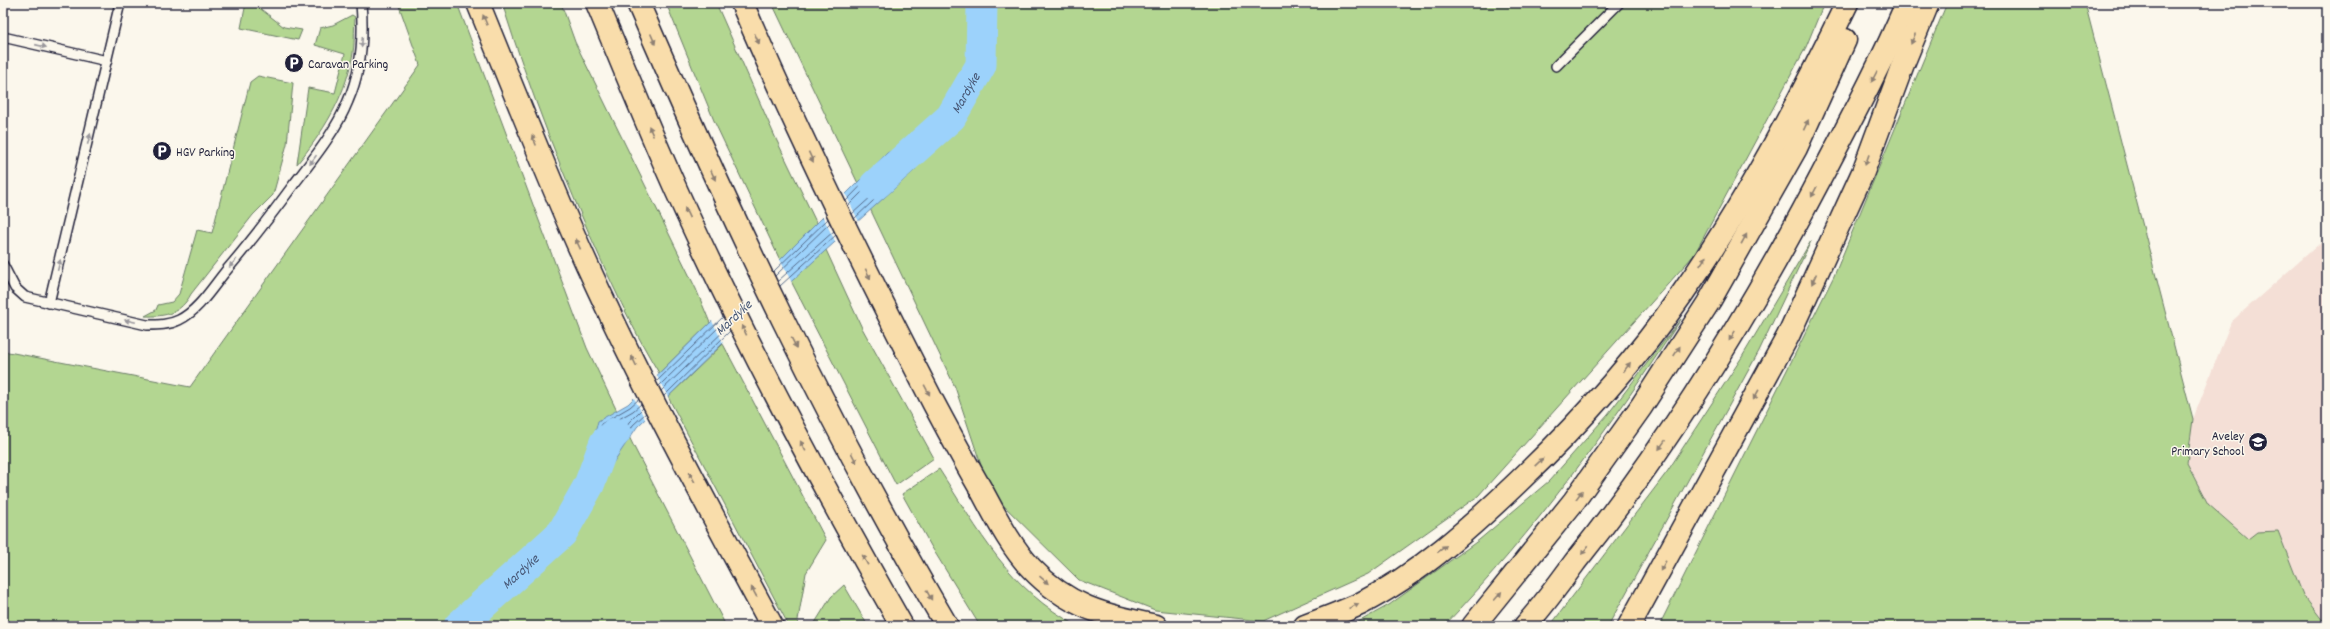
<svg xmlns="http://www.w3.org/2000/svg" width="2330" height="629" font-family="Dekko,sans-serif">
<style>
.built{fill:#f4dfd6}
.green{fill:#b3d691;stroke:#6a7c66}
.water{fill:#9cd2fb;stroke:#6b8cae}
.pier{fill:#fbf7ec}
.lines{fill:none;stroke-linecap:round;stroke-linejoin:round}
.shore{stroke:#536888;stroke-width:1}
.river{stroke:#9cd2fb;stroke-width:31}
.building{fill:#e2a7a2;stroke:#22223b}
.service-casing{stroke:#22223b;stroke-width:12}
.trunk-casing{stroke:#22223b;stroke-width:25}
.motorway-casing{stroke:#22223b;stroke-width:25}
.service{stroke:#fbf7ec;stroke-width:9}
.trunk{stroke:#f9ddab;stroke-width:22}
.motorway{stroke:#f9ddab;stroke-width:22}
.oneway{fill:#8e8073}
.oneway2{fill:#99979c}
.labels{text-anchor:middle;stroke-width:3;stroke-linejoin:round;paint-order:stroke}
.poi-label{font-size:13px;fill:#22223b;stroke:#fbf7ec;text-anchor:start}
.water-label{font-size:14px;font-style:italic;fill:#475775;stroke:#fbf7ec}
</style>
<rect width="100%" height="100%" fill="#fbf7ec"/>
<filter id="ink" filterUnits="userSpaceOnUse"><feTurbulence type="fractalNoise" baseFrequency=".025" numOctaves="2"/><feDisplacementMap in="SourceGraphic" scale="8" xChannelSelector="R" yChannelSelector="G"/><feConvolveMatrix kernelMatrix="1 2 1 2 8 2 1 2 1" color-interpolation-filters="sRGB"/></filter>
<g filter="url(#ink)">
<path class="built" d="M2327 237V626L2303 595 2278 531 2248 539 2208 504 2187 464 2193 419 2231 322Z"/>
<g class="green">
<path d="M246 3H253L284 27 302 30 298 40 241 28Z"/>
<path d="M398 3H457L587 348 634 447 726 626H3V351L190 387 420 65Z"/>
<path d="M502 3H561L575 42 696 289 710 323 659 373C637 337 619 299 601 260 563 176 530 91 502 3Z"/>
<path d="M666 3H716L776 139 817 224 780 260 715 123Z"/>
<path d="M772 3H1824L1806 47 1694 255 1478 496 1368 574 1263 621 1155 610 1079 580 990 492 955 387Z"/>
<path d="M1947 3H2085L2193 419 2187 464 2208 504 2248 539 2257 532 2278 531 2303 595 2327 626H1659L1834 276Z"/>
<path d="M352 15 355 17C354 30 355 45 352 58 344 99 323 132 297 164L308 88 335 93 345 54 315 45 320 28 333 25Z"/>
<path d="M258 76 293 83 287 144 273 195 253 215 191 294C181 313 166 317 145 316L156 310 158 305 172 302 179 294 197 230 212 233 250 82Z"/>
<path d="M1811 241 1759 351 1608 626H1550L1667 472 1742 357Z"/>
<path d="M826 250 862 328 934 458 896 485 791 281Z"/>
<path d="M1681 319C1609 429 1535 531 1444 626H1351L1389 605 1479 540 1549 481 1608 414Z"/>
<path d="M723 344 826 540 806 573 797 626H789L668 397Z"/>
<path d="M939 469C979 531 1009 590 1078 626H980L931 546 902 494Z"/>
<path d="M844 585 868 626H813L831 597Z"/>
</g>
<path class="water" d="M899 147 916 169 722 344 637 427 603 478 588 461 598 421 628 404 710 323 780 260 887 153Z"/>
<g class="pier">
<path d="M845 193 859 222 836 243 822 215Z"/>
<path d="M779 258 792 283 724 345 711 319Z"/>
<path d="M656 374 669 399 646 421 633 396Z"/>
</g>
<g class="lines">
<g class="shore">
<path d="M846 201 890 156 899 153 909 167 854 219"/>
<path d="M848 206 893 161 898 160 902 169 852 214"/>
<path d="M773 272 828 219"/>
<path d="M775 276 830 223"/>
<path d="M778 281 834 231"/>
<path d="M780 286 836 235"/>
<path d="M656 382 723 317"/>
<path d="M659 386 725 321"/>
<path d="M661 391 728 327"/>
<path d="M664 396 730 331"/>
<path d="M639 399 630 407 601 424 593 459 601 470H604L633 425 646 413"/>
<path d="M641 404 633 411 605 427 598 458 601 462 604 461 629 422 643 408"/>
</g>
<g class="river">
<path id="s1" d="M875 185 951 117 981 65 982 3"/>
<path id="s2" d="M459 626 562 533 589 485 605 442 615 433"/>
</g>
</g>
<path class="building" d="M2327 568V584L2321 581Z"/>
<g class="lines">
<defs>
<g id="service">
<path d="M3 37 107 61"/>
<path d="M1556 66 1619 3"/>
<path d="M3 265 15 288 25 297 147 325C158 325 169 325 179 320 198 311 212 288 225 272 249 244 272 214 294 184 314 158 336 131 348 101 362 69 364 37 361 3"/>
<path d="M49 303 120 3"/>
</g>
<g id="trunk">
<path d="M478 3C509 79 539 155 572 231 631 366 702 496 772 626"/>
<path d="M597 3C620 58 642 113 666 167 735 324 817 477 902 626"/>
<path d="M742 3C800 139 866 272 934 404 950 434 966 464 983 493 997 519 1011 547 1031 568 1069 608 1105 615 1156 626"/>
<path d="M1305 626C1324 619 1342 612 1360 604 1419 574 1470 528 1518 482 1578 425 1634 363 1682 294 1746 203 1799 103 1847 3"/>
<path d="M1473 626 1574 501 1641 407 1710 300 1796 148 1845 40"/>
<path d="M1525 626C1543 606 1559 584 1575 562 1671 442 1751 311 1822 175 1852 118 1882 62 1907 3"/>
<path d="M1629 626 1788 336 1863 172 1903 64 1928 3"/>
</g>
<g id="motorway">
<path d="M638 3C730 216 829 426 947 626"/>
<path d="M1630 626 1634 618"/>
</g>
</defs>
<use href="#service" class="service-casing"/>
<use href="#trunk" class="trunk-casing"/>
<use href="#motorway" class="motorway-casing"/>
<use href="#service" class="service"/>
<use href="#trunk" class="trunk"/>
<use href="#motorway" class="motorway"/>
</g>
<defs><path id="oneway-solid" d="M-6-.8H1V-3.2L6.5 0L1 3.2V.8H-6Z"/></defs>
<g class="oneway">
<use href="#oneway-solid" transform="translate(485 20) rotate(-112)"/>
<use href="#oneway-solid" transform="translate(653 39) rotate(67)"/>
<use href="#oneway-solid" transform="translate(757 39) rotate(66)"/>
<use href="#oneway-solid" transform="translate(1913 39) rotate(113)"/>
<use href="#oneway-solid" transform="translate(1874 77) rotate(118)"/>
<use href="#oneway-solid" transform="translate(1806 125) rotate(-65)"/>
<use href="#oneway-solid" transform="translate(651 131) rotate(-113)"/>
<use href="#oneway-solid" transform="translate(534 140) rotate(-112)"/>
<use href="#oneway-solid" transform="translate(811 157) rotate(65)"/>
<use href="#oneway-solid" transform="translate(1867 160) rotate(110)"/>
<use href="#oneway-solid" transform="translate(713 175) rotate(65)"/>
<use href="#oneway-solid" transform="translate(1814 192) rotate(118)"/>
<use href="#oneway-solid" transform="translate(687 213) rotate(-115)"/>
<use href="#oneway-solid" transform="translate(1744 239) rotate(-61)"/>
<use href="#oneway-solid" transform="translate(578 244) rotate(-115)"/>
<use href="#oneway-solid" transform="translate(1703 261) rotate(-57)"/>
<use href="#oneway-solid" transform="translate(868 274) rotate(64)"/>
<use href="#oneway-solid" transform="translate(1814 279) rotate(114)"/>
<use href="#oneway-solid" transform="translate(744 330) rotate(-116)"/>
<use href="#oneway-solid" transform="translate(1732 336) rotate(122)"/>
<use href="#oneway-solid" transform="translate(794 343) rotate(63)"/>
<use href="#oneway-solid" transform="translate(1677 351) rotate(-57)"/>
<use href="#oneway-solid" transform="translate(634 361) rotate(-116)"/>
<use href="#oneway-solid" transform="translate(1627 367) rotate(-53)"/>
<use href="#oneway-solid" transform="translate(927 390) rotate(62)"/>
<use href="#oneway-solid" transform="translate(1756 395) rotate(119)"/>
<use href="#oneway-solid" transform="translate(1662 445) rotate(125)"/>
<use href="#oneway-solid" transform="translate(803 446) rotate(-118)"/>
<use href="#oneway-solid" transform="translate(854 458) rotate(62)"/>
<use href="#oneway-solid" transform="translate(1539 462) rotate(-44)"/>
<use href="#oneway-solid" transform="translate(692 477) rotate(-118)"/>
<use href="#oneway-solid" transform="translate(1579 495) rotate(-54)"/>
<use href="#oneway-solid" transform="translate(1442 549) rotate(-38)"/>
<use href="#oneway-solid" transform="translate(1585 550) rotate(128)"/>
<use href="#oneway-solid" transform="translate(865 560) rotate(-119)"/>
<use href="#oneway-solid" transform="translate(1663 566) rotate(119)"/>
<use href="#oneway-solid" transform="translate(1044 580) rotate(41)"/>
<use href="#oneway-solid" transform="translate(754 592) rotate(-119)"/>
<use href="#oneway-solid" transform="translate(929 595) rotate(61)"/>
<use href="#oneway-solid" transform="translate(1498 596) rotate(-50)"/>
<use href="#oneway-solid" transform="translate(1354 606) rotate(-24)"/>
</g>
<g class="oneway2">
<use href="#oneway-solid" transform="translate(362 42) rotate(94)"/>
<use href="#oneway-solid" transform="translate(41 46) rotate(13)"/>
<use href="#oneway-solid" transform="translate(89 139) rotate(-75)"/>
<use href="#oneway-solid" transform="translate(313 160) rotate(125)"/>
<use href="#oneway-solid" transform="translate(233 263) rotate(130)"/>
<use href="#oneway-solid" transform="translate(59 265) rotate(-76)"/>
<use href="#oneway-solid" transform="translate(130 321) rotate(-168)"/>
</g>
</g>
<defs>
<symbol id="parking-disc" viewBox="-11 -11 22 22"><circle r="9.5" fill="#22223b" stroke="#fbf7ec"/><path d="M-3.5-5.5H1a3.5 3.5 0 0 1 0 7H-1V5.5H-3.5ZM-1-3.4V-.6H.8a1.4 1.4 0 0 0 0-2.8Z" fill="#fff"/></symbol>
<symbol id="school-disc" viewBox="-11 -11 22 22"><circle r="9.5" fill="#22223b" stroke="#fbf7ec"/><path d="M0-5L7-2L0 1L-7-2ZM-4 1L0 2.5L4 1V4Q0 6-4 4Z" fill="#fff"/></symbol>
</defs>
<g fill-rule="evenodd">
<use href="#parking-disc" x="283" y="52" width="22" height="22"/>
<use href="#parking-disc" x="151" y="140" width="22" height="22"/>
<use href="#school-disc" x="2247" y="431" width="22" height="22"/>
</g>
<g class="labels">
<g class="poi-label">
<text x="308" y="68">Caravan Parking</text>
<text x="176" y="156">HGV Parking</text>
<text x="2244" y="440" text-anchor="end">Aveley<tspan x="2244" dy="15">Primary School</tspan></text>
</g>
<g class="water-label">
<text dy="5" stroke="none"><textPath href="#s1" startOffset="130">Mardyke</textPath></text>
<text transform="translate(733 317) rotate(-43)" y="5">Mardyke</text>
<text dy="5" stroke="none"><textPath href="#s2" startOffset="82">Mardyke</textPath></text>
</g>
</g>
<rect width="2330" height="629" fill="none" stroke="#fbf7ec" stroke-width="16"/>
<rect x="8" y="8" width="2314" height="613" fill="none" stroke="#22223b" stroke-width="1.5" filter="url(#ink)"/>
</svg>
